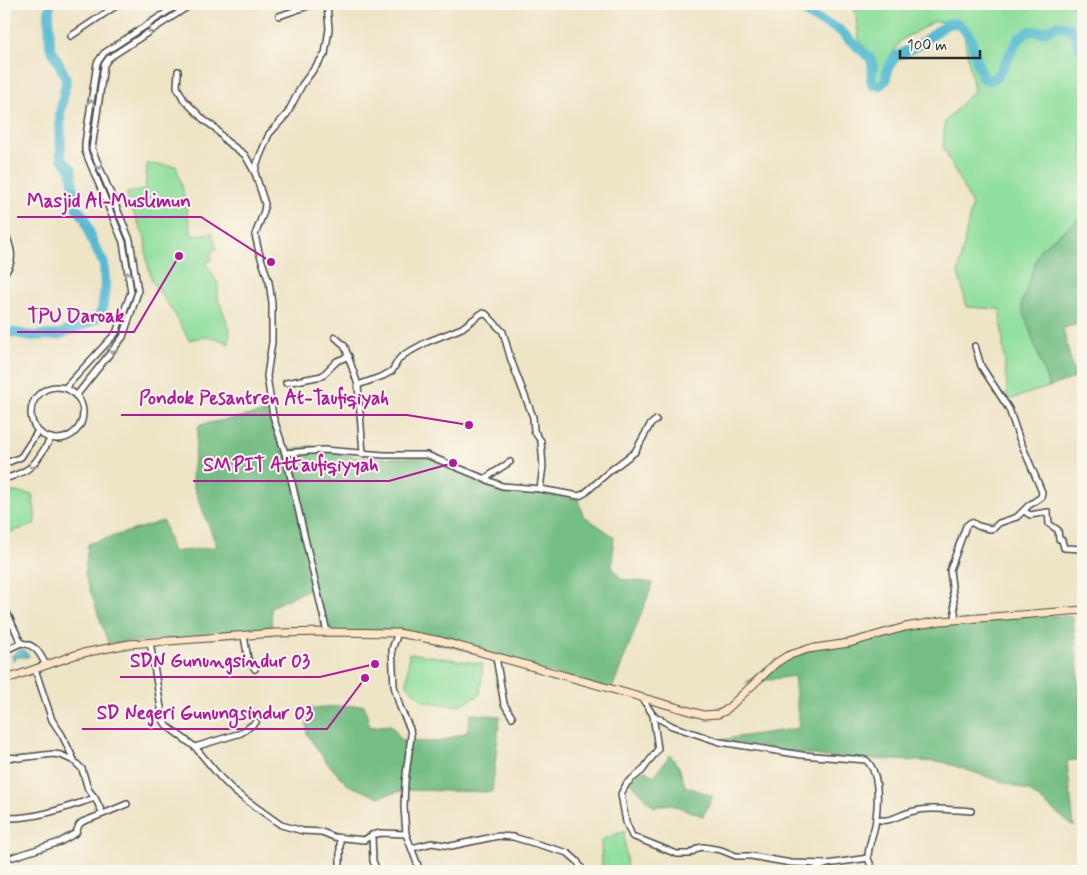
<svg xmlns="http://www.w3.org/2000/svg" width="1087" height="875" font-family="Mynerve,sans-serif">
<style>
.green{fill:#90df9e;stroke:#5e8564}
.forest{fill:#74be85;stroke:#507458}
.water{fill:#54bad2;stroke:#40727e}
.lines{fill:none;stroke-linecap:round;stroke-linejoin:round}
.river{stroke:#54bad2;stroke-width:10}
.minor-casing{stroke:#484742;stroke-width:8}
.tertiary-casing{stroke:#484742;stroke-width:9}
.secondary-casing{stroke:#484742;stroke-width:9}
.minor{stroke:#fff;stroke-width:5}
.tertiary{stroke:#fff;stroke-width:6}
.secondary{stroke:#ffe4c6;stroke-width:7}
.oneway{stroke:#a0a0a0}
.leader{fill:none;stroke:#b5179e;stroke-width:2}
.callout-dot{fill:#b5179e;stroke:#fbf7ec;stroke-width:2}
.callout-label{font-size:19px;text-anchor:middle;font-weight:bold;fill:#b5179e;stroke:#fbf7ec;stroke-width:4;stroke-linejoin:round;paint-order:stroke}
</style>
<rect width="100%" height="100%" fill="#fbf7ec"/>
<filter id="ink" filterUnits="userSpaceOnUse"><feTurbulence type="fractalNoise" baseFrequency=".02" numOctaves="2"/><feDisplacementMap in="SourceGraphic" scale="10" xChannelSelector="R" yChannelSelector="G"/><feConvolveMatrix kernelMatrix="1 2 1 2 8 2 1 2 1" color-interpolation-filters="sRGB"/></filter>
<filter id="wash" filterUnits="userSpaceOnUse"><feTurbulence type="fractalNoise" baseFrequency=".0096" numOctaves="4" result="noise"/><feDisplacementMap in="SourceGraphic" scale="20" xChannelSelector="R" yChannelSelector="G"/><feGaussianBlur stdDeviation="1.12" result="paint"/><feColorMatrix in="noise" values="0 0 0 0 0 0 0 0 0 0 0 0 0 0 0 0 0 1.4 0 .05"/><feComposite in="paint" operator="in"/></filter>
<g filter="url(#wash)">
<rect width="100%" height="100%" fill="#eee4c6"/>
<g class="green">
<path d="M854 4H1083V216L1040 249 1022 305 1049 387 1008 400 1000 309 967 307 958 272 972 205 943 147 945 122 974 90 961 20 933 22 900 41 888 63 886 81 879 84 873 80 871 54 859 40Z"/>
<path d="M147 164 176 166 182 186 192 236 212 233 217 248 210 253 212 259 206 263 218 283V299L230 330 229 344C213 335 207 336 189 340L174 313 152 281 147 262 145 238 127 199V193L145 190Z"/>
<path d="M4 491 32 494C34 508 37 511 34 525L4 534Z"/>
<path d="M409 653 483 664 480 695 458 706 423 701 407 685Z"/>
<path d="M624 831 627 871H602L601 840Z"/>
</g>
<g class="forest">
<path d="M1083 216V323L1063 328 1075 378 1049 387 1021 305 1040 249Z"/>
<path d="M267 412 282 451 311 446 360 458 427 457 485 486 578 499 583 515 614 537 612 566 621 579 653 583 612 689 403 634 324 633 313 587 271 607 272 634 108 643 85 575 88 544 163 521 173 552 217 547 193 485 192 472 199 425Z"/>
<path d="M1034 614 1073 617 1083 727V759L1067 761 1074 827 1029 791 943 762 827 757 718 740 799 728 794 676 746 683 774 662 810 646 925 625Z"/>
<path d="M364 705 370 727 391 725 402 741 439 742 467 732 471 714 500 716 492 792 406 790 378 797 348 785 327 763 307 734V708Z"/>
<path d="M670 755 679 767 685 786 713 796 703 816 670 804 654 807 629 780 644 770 654 776Z"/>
</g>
<path class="water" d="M24 650V651L29 655 28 657H18L13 661V656H11L18 651Z"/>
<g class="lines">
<g class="river">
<path d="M799 4 811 17 838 29 870 58 873 66 871 80 873 85H880L886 80 887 70 895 57 920 44 947 24 957 23C961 27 966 31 969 35 976 48 976 64 983 78L988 80 997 77 1019 38 1030 31 1045 32 1057 25 1069 27 1075 35 1083 54"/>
<path d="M4 331 33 336 58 335 88 323 97 318 102 311 105 287 104 264 92 241 85 218 76 207 71 168 63 160 61 156 60 113 66 82 65 76 50 46 49 10 51 4"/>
</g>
</g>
</g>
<g filter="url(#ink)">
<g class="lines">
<defs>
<g id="minor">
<path d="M279 16 314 4"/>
<path d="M71 36 119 4"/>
<path d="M178 71 177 87 184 100 204 120 215 128 226 141 245 155 255 173"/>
<path d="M335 337 344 345 346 350 358 385 363 454"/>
<path d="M286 383 322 376 337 361 349 356"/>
<path d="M358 385 383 376 392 371 399 359 405 354 427 342 462 328 482 313 486 314 503 332 511 360 533 417 534 431 541 441 543 466 540 489"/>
<circle cx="57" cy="413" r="26"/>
<path d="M65 388 116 333 131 292 123 242 85 151V143L97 63 104 53 179 4"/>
<path d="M76 396 123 337 138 292 130 240 92 149 104 65 109 58 192 4"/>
<path d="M285 453 324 450 384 455H427L502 486 540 489 579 496 585 493 611 470 635 452 650 425 656 420"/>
<path d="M4 464 21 457 38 431"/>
<path d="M4 479C34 470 35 464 51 438"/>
<path d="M484 479 510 462"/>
<path d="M1024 511 1030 515 1048 512 1049 524 1058 530 1059 539 1062 540 1064 548 1083 549"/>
<path d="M4 606 21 643C36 645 39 652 46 665"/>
<path d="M956 620 950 570 966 526 971 522 978 526 990 529 994 528 999 523 1017 517 1028 506 1041 497 1042 492 1019 438 1009 409 981 366 975 346"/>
<path d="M327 632 285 453 273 416 267 376 272 342V303L269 282 259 252 255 235 264 211 265 204 255 173 257 163 269 134 287 114 302 85 325 54 329 29 327 4"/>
<path d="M398 633 392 649 394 686 400 707 410 729 411 736 405 782 404 807 406 834 420 871"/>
<path d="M244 636 248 659 255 669"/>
<path d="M4 640 8 649 4 658"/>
<path d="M150 642 163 720 167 726 195 747 221 778 235 792 281 825 303 831 322 832 334 837 364 840 372 835 381 833 406 834"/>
<path d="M8 649 21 643"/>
<path d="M496 657 504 704 512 717"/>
<path d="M35 669 52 720 62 735 74 760"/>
<path d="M642 698 653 715 672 726 720 742 802 755 866 760C880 772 878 802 876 819 875 831 868 844 868 857 868 861 872 867 874 871"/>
<path d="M653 715 658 749 642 771 627 783 621 794 626 822 632 836 677 854H689L698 848 703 847 721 850 736 856H751L791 863 827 864"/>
<path d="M195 747 241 733 256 722"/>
<path d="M4 757 19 758 53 754 61 755 74 761 82 769 88 789 95 798"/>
<path d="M876 819C887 823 896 817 907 813 927 806 950 810 971 811"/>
<path d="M4 823 9 818C40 818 67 807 95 798L103 814 127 804"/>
<path d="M372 835 373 861 377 871"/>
<path d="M412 848 432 843 451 846 498 836 513 837 568 853 577 861 583 871"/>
<path d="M13 857 60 842 76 833 79 825 82 822 103 814"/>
<path d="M340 871V838"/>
<path d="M810 871 827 864 868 858"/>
</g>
<path id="tertiary" d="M4 231C10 246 16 260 4 273"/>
<path id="secondary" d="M4 680 78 654 129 644 275 633 327 632 398 633 441 641 704 715 718 714 725 711 776 663 787 656 808 649 849 643 905 627 941 621 1083 610"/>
</defs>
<use href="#minor" class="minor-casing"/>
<use href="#tertiary" class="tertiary-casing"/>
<use href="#secondary" class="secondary-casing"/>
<use href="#minor" class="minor"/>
<use href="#tertiary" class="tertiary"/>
<use href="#secondary" class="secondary"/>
</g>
<defs><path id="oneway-chevron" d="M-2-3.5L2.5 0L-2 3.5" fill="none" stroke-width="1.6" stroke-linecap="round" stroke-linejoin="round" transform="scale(1.25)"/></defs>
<g class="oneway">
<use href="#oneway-chevron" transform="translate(151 30) rotate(147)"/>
<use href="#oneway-chevron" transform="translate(91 103) rotate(-81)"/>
<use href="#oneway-chevron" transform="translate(99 166) rotate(67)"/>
<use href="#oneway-chevron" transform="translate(128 275) rotate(-99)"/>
<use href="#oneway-chevron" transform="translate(112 350) rotate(128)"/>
<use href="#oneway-chevron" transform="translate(32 465) rotate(135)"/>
</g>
</g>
<path class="leader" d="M271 262L201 217H17M179 256L134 332H17M469 425L407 415H121M453 463L389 481H193M375 664L320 677H120M365 678L327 729H82"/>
<g class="callout-dot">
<circle cx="271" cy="262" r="5"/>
<circle cx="179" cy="256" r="5"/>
<circle cx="469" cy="425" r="5"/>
<circle cx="453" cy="463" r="5"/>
<circle cx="375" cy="664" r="5"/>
<circle cx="365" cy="678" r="5"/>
</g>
<g class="callout-label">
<text x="109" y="207">Masjid Al-Muslimun</text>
<text x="76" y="322">TPU Daroak</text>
<text x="264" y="404">Pondok Pesantren At-Taufiqiyah</text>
<text x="291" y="471">SMPIT Attaufiqiyyah</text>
<text x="220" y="667">SDN Gunungsindur 03</text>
<text x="205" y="719">SD Negeri Gunungsindur 03</text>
</g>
<rect width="1087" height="875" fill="none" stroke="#fbf7ec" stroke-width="20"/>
<path d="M900 50v8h80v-8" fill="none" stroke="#2b2b2b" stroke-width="2.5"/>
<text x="907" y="50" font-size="15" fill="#2b2b2b" stroke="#fbf7ec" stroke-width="4" paint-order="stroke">100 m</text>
</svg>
